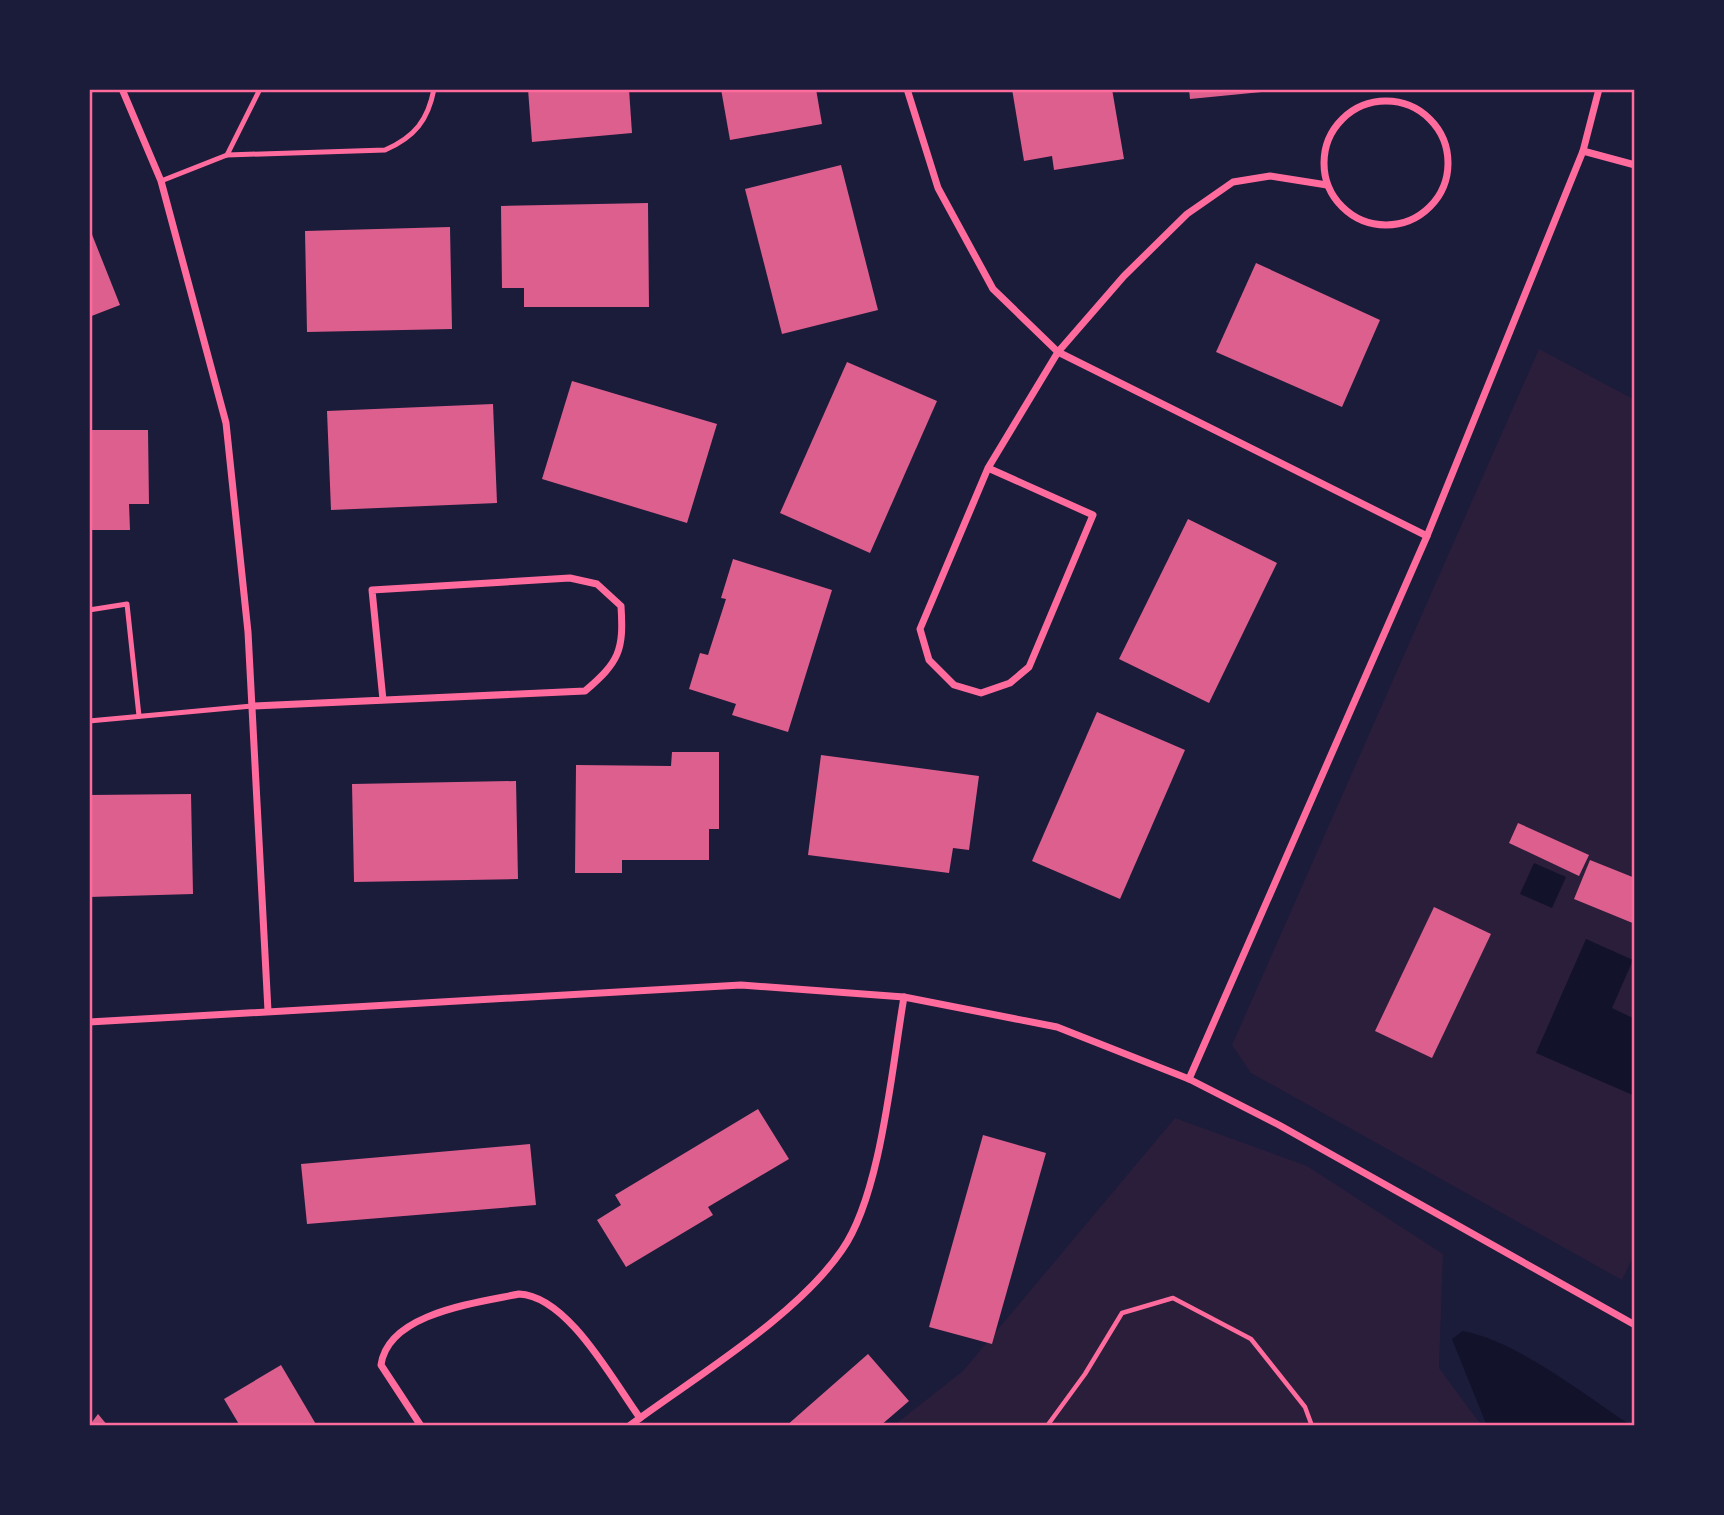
<svg xmlns="http://www.w3.org/2000/svg" width="1724" height="1515" font-family="'Crimson Pro',serif">
<style>
.green{fill:#2a1e3b}
.water{fill:#12122b}
.building{fill:#dd5f8e}
.lines{fill:none;stroke-linecap:round;stroke-linejoin:round}
.path{stroke:#ff6b9d;stroke-width:4.5}
.service{stroke:#ff6b9d;stroke-width:5}
.minor{stroke:#ff6b9d;stroke-width:7}
.neatline{fill:none;stroke:#ff6b9d;stroke-width:2.5}
</style>
<rect width="100%" height="100%" fill="#1b1b3a"/>
<g class="green">
<path d="M1539 349 1635 400V1253L1622 1280 1251 1073 1232 1045Z"/>
<path d="M1175 1118 1307 1166 1443 1254 1439 1368 1482 1426H893L963 1371Z"/>
</g>
<g class="water">
<path d="M1534 863 1566 877 1552 908 1520 894Z"/>
<path d="M1586 939 1633 960 1612 1008 1635 1019V1096L1536 1053Z"/>
<path d="M1463 1331C1519 1342 1583 1394 1632 1426H1487L1452 1339Z"/>
</g>
<g class="building">
<path d="M528 89H629L632 133 532 142Z"/>
<path d="M721 89H816L822 124 730 140Z"/>
<path d="M1012 89H1112L1124 159 1054 170 1052 156 1024 161Z"/>
<path d="M1189 89H1272V91L1190 99Z"/>
<path d="M841 165 878 310 782 334 745 189Z"/>
<path d="M648 203 649 307H524V288H502L501 206Z"/>
<path d="M89 227 120 305 89 317Z"/>
<path d="M450 227 452 329 307 332 305 231Z"/>
<path d="M1256 263 1380 320 1342 407 1216 352Z"/>
<path d="M847 362 937 401 870 553 780 513Z"/>
<path d="M572 381 717 424 687 523 542 479Z"/>
<path d="M493 404 497 503 331 510 327 411Z"/>
<path d="M89 430H148L149 504H129L130 530H89Z"/>
<path d="M1188 519 1277 563 1209 703 1119 659Z"/>
<path d="M733 559 832 590 788 732 732 715 736 704 689 689 700 653 708 655 726 599 721 598Z"/>
<path d="M1097 712 1185 750 1120 899 1032 861Z"/>
<path d="M672 752H719V829H709V860H622V873H575L576 765 671 766Z"/>
<path d="M821 755 979 776 969 850 953 848 949 873 808 855Z"/>
<path d="M516 781 518 879 354 882 352 784Z"/>
<path d="M191 794 193 894 89 897V795Z"/>
<path d="M1518 823 1589 855 1579 876 1509 843Z"/>
<path d="M1590 860 1635 878V924L1574 899Z"/>
<path d="M1434 907 1491 934 1432 1058 1375 1031Z"/>
<path d="M758 1109 789 1159 708 1207 713 1215 626 1267 597 1220 621 1205 615 1195Z"/>
<path d="M983 1135 1046 1153 992 1344 929 1327Z"/>
<path d="M530 1144 536 1205 307 1224 301 1164Z"/>
<rect x="89" y="1332" width="3" height="29"/>
<path d="M868 1354 909 1401 880 1426H786Z"/>
<path d="M281 1365 317 1426H240L224 1399Z"/>
<path d="M98 1414 108 1426H89Z"/>
</g>
<g class="lines">
<path class="path" d="M1047 1426 1085 1374 1122 1313 1173 1298 1251 1339 1305 1407 1312 1426"/>
<g class="service">
<path d="M260 89 227 155 385 150C415 137 428 120 434 89"/>
<path d="M161 181 227 155"/>
<path d="M89 610 127 604 139 716"/>
<path d="M89 721 252 706"/>
</g>
<g class="minor">
<path d="M122 89 161 181 226 423 248 632 268 1011"/>
<path d="M907 89 938 188 993 289 1058 352 1427 536"/>
<circle cx="1386" cy="163" r="62"/>
<path d="M1583 151 1635 165"/>
<path d="M988 468 1093 515 1029 667 1010 683 981 693 954 685 929 660 920 629 988 468 1058 352 1124 276 1187 214 1233 182 1270 176 1327 185"/>
<path d="M252 706 585 691C619 662 624 651 621 606L597 584 570 578 372 590 383 700"/>
<path d="M89 1022 741 985 904 997 1057 1027 1189 1079 1279 1125 1635 1325"/>
<path d="M1189 1079 1427 536 1583 151 1599 89"/>
<path d="M421 1426 381 1365C388 1313 476 1303 519 1294 568 1296 613 1381 640 1418"/>
<path d="M629 1426C695 1377 796 1317 842 1250 881 1195 892 1066 904 997"/>
</g>
</g>
<rect width="1724" height="1515" fill="none" stroke="#1b1b3a" stroke-width="182"/>
<rect x="91" y="91" width="1542" height="1333" class="neatline"/>
</svg>
